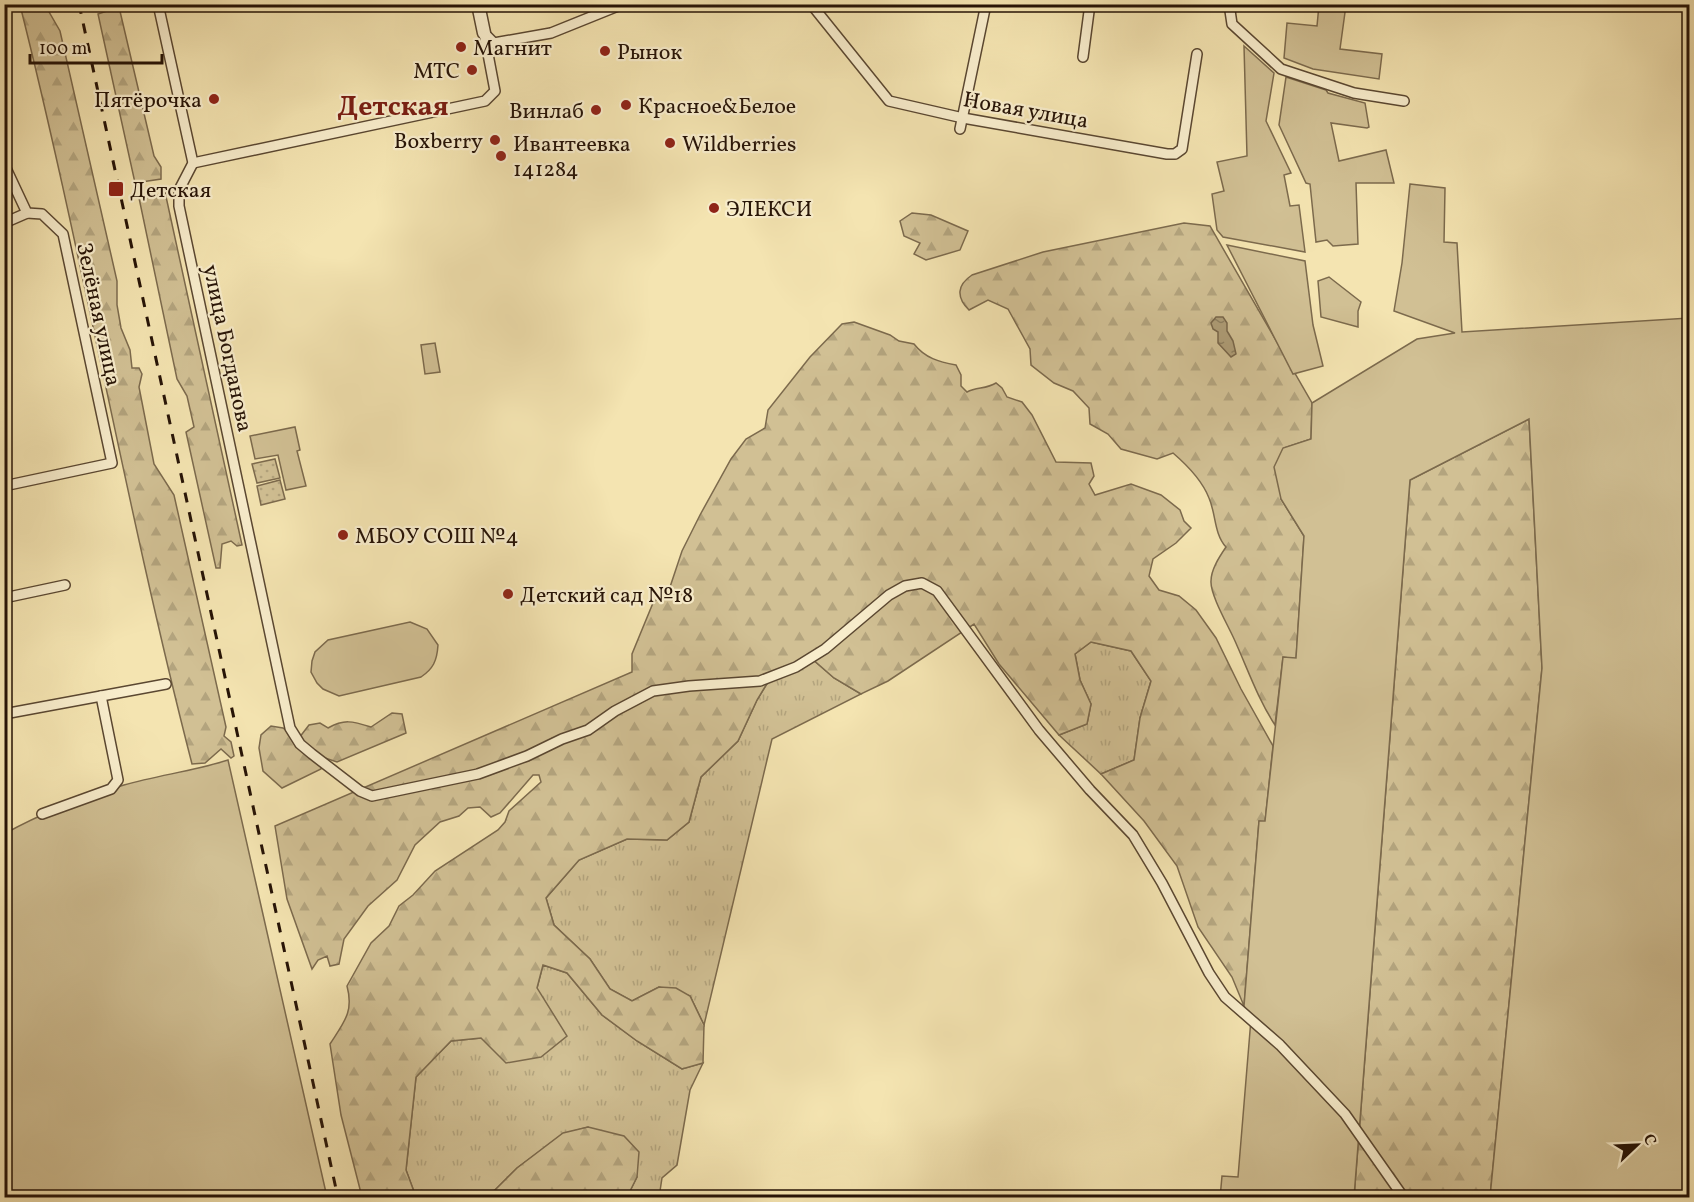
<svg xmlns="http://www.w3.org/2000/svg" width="1694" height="1202" font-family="Vollkorn,serif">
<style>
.grass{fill:url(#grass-tufts);stroke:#7c6a4d;stroke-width:1.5}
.forest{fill:url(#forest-firs);stroke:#7c6a4d;stroke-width:1.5}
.park{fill:url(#park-dots);stroke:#7c6a4d;stroke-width:1.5}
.garden{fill:#d1c094;stroke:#7c6a4d;stroke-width:1.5}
.water{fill:url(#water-ripples);stroke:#78664a;stroke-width:1.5}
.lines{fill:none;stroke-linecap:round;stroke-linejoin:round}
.minor-casing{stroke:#5a4731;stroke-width:12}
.tertiary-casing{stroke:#5a4731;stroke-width:15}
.minor{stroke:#f8edcc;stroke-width:9}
.tertiary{stroke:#f8edcc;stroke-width:12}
.rail{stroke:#261306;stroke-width:3;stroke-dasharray:10 10;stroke-linecap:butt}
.poi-dot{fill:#8f2418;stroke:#f8edcc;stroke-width:2}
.labels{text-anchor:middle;stroke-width:4.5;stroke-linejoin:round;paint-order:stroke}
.poi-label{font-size:22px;fill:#261306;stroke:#f8edcc;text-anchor:start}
.street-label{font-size:22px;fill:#261306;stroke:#f8edcc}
.district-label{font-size:28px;font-weight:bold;fill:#7a1f14;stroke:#f8edcc}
</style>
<defs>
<pattern id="grass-tufts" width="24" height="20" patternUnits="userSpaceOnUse" patternTransform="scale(1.5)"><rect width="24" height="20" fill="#d1c094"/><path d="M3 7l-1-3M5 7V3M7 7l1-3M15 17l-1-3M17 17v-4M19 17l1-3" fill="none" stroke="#b3a47e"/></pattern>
<pattern id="forest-firs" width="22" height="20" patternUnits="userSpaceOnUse" patternTransform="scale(1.5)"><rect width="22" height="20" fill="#d1c094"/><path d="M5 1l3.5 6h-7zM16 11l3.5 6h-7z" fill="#b3a47e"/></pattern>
<pattern id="park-dots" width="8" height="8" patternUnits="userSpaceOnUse" patternTransform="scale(1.5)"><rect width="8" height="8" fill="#d1c094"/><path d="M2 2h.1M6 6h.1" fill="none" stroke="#b3a47e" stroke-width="1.8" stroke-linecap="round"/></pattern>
<pattern id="water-ripples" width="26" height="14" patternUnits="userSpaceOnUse" patternTransform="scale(1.5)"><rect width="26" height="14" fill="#ae9d77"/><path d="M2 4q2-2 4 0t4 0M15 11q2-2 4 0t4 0" fill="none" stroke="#8d7f60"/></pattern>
</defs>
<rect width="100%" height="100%" fill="#f4e4b1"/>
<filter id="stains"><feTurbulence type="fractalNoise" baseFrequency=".00333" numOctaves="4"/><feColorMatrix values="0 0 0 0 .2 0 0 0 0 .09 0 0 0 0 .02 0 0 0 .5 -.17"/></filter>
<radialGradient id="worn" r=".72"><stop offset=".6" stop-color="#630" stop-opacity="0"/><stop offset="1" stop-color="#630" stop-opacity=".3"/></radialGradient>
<g class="grass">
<path d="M1091 642 1131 651 1151 681 1140 718 1134 760 1101 774 1059 735 1087 724 1091 704 1080 680 1075 654Z"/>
<path d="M811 658 834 678 861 694 772 739 704 1025 690 996 659 987 632 1001 610 989 590 959 554 925 546 898 579 860 627 839 667 840 689 822 701 777 738 741 757 700 771 677Z"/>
<path d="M543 965 567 973 602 1015 637 1041 682 1069 703 1063 690 1090 677 1165 662 1178 660 1191 664 1197H627L637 1177 588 1127 563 1134 517 1168 488 1197H416L406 1170 416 1077 451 1041 481 1038 537 988Z"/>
</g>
<g class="forest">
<path d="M20 5H45L60 31 117 281V305L121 328 130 350 132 368H139L142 374 139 387 154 464 174 495 226 727 224 736 231 742 234 756 231 758 221 749 205 763 192 764C127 512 83 256 20 5Z"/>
<path d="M119 7 154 156 161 167V179L135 183 98 14Z"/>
<path d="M165 192 242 545 237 546 231 541 222 544 220 568H216L186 432 194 427 187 396 177 379 139 198 153 197Z"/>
<path d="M912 213 931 215 968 231 960 250 926 260 914 254 920 243 904 236 900 221Z"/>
<path d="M1184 223 1210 226 1312 403 1311 439 1284 448 1281 499 1304 536 1296 659 1283 657 1275 725C1258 699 1248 670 1235 641 1229 627 1210 595 1211 581 1211 569 1220 556 1226 547 1214 534 1216 514 1209 498 1202 480 1187 465 1173 453L1157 459 1121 449 1108 434 1090 424 1089 408 1073 391 1054 383 1031 365 1030 349 1008 309 988 300 969 310C956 297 957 285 972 275L1043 252Z"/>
<path d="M854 322 890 335 899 341 914 344C925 358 939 362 956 365L961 375V386L967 392C977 387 986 389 996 383L1002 388 1007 397 1022 402 1032 415 1056 462 1091 463 1094 476 1089 484 1095 495 1131 484 1161 495 1180 510 1184 521 1191 528 1176 543 1153 559 1149 576 1159 590 1179 596 1196 610 1216 638 1241 689 1273 746 1265 822 1259 821 1244 1006 1232 977 1198 927 1177 866 1144 821 1101 774 1134 760 1140 718 1151 681 1131 651 1091 642 1075 654 1080 680 1091 704 1087 724 1059 735 999 664 974 624 888 681 861 694 834 678 811 658 771 677 757 700 738 741 701 777 689 822 667 840 627 839 579 860 546 898 554 925 590 959 610 989 632 1001 659 987 676 988 690 996 704 1025 703 1063 682 1069 637 1041 602 1015 567 973 543 965 537 988 567 1036 541 1057 506 1063 481 1038 451 1041 416 1077 406 1170 416 1197H362L341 1115 330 1044C344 1022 354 1012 347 986L371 943 389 926 399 906 413 895 435 871 498 830 505 822 509 811 541 782 539 775H533L500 813 491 817 480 807 468 808 459 816 440 822 415 845 397 880 368 906 344 939 339 964 330 966 327 956 318 960 312 969 287 899 275 826 632 672V654L653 603 670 587 682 551 700 515 731 459 746 439 765 428 768 410 810 357 842 324Z"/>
<path d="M1529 419 1542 668 1490 1197 1354 1198 1410 480Z"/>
<path d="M392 713 402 714 406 733 337 762 325 758 321 769 282 788 263 771 259 748 261 735 271 726 283 728 299 738 309 725 320 723 328 728C344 719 352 721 371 727Z"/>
<path d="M588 1127 624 1136 639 1152 637 1177 627 1197H488L517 1168 563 1133Z"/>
</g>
<g class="park">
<path d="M275 459 280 478 257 483 252 464Z"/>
<path d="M280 480 285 499 261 505 257 486Z"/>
</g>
<g class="garden">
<path d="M1319 5H1346L1340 49 1382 54 1379 79 1313 69 1284 58 1287 23 1317 26Z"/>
<path d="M1244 46 1274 73 1266 121 1291 173 1284 175 1290 206 1299 205 1305 252 1223 237 1217 230 1212 194 1224 191 1217 162 1247 156Z"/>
<path d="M1286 77 1326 90 1328 93 1365 103 1369 127 1367 128 1331 123 1339 161 1386 150 1394 183H1356L1358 244 1333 246 1327 240 1316 242 1310 184 1306 183 1279 125Z"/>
<path d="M1410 184 1445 188 1444 242 1457 243 1462 332 1689 318V1197H1490L1542 668 1529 419 1410 480 1354 1197 1220 1198 1222 1176 1238 1177 1251 1019 1244 1006 1259 821H1265L1283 657 1296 658 1304 536 1281 499 1274 467 1283 448 1311 439 1312 403 1417 339 1455 333 1394 311 1402 263Z"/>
<path d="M1227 245 1305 261 1313 325 1323 366 1293 374Z"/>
<path d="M1329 277 1361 302 1358 311V327L1321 317 1318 281Z"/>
<path d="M435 343 440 372 425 374 421 345Z"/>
<path d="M295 427 300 450 297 451 306 486 286 490 278 455 255 459 250 436Z"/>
<path d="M410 622 427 629 438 645C437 661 433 669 421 677L339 696 323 689 317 683 311 672 312 661 315 652 328 640Z"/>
<path d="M228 760 327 1197H5L4 834C42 813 83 797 124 785 159 775 194 771 228 760Z"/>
</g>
<path class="water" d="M1216 317H1223L1227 323V331L1233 341 1236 354 1231 357 1218 343V332L1213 329 1211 323Z"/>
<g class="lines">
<defs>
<g id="minor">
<path d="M158 4 193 163 179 190V206L290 728 300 744 312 754 360 791 372 796 478 774 527 756 562 739 588 730 615 711 653 691 689 686 760 681 796 667 825 649 889 595 905 586 922 583 937 591 1039 730 1090 790 1133 835 1162 883 1209 973 1225 997 1280 1045 1345 1114 1404 1198"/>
<path d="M811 4 889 101 963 118 1167 154H1175L1182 149 1197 54"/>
<path d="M1229 4 1232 24 1281 69 1354 93 1404 101"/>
<path d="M484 33 494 43 551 33 623 4"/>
<path d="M1083 57 1090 4"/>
<path d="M960 129 986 4"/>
<path d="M193 163 485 101 495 91 484 33"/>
<path d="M4 164 27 213 42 214 63 234 112 463 4 486"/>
<path d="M4 223 27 213"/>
<path d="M4 598 65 585"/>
<path d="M4 714 166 684"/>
<path d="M42 814 111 789 118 780 101 696"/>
</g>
<path id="tertiary" d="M478 4 484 33"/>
</defs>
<use href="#minor" class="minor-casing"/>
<use href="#tertiary" class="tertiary-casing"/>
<use href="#minor" class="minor"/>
<use href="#tertiary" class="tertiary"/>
<path class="rail" d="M79 4 338 1198"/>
</g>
<g class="poi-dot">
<circle cx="461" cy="47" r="6"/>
<circle cx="605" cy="51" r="6"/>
<circle cx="472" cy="70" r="6"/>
<circle cx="214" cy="99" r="6"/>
<circle cx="626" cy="105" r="6"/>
<circle cx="596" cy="110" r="6"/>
<circle cx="495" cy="140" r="6"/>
<circle cx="670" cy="143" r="6"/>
<circle cx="501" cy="156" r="6"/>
<rect x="108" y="181" width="16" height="16" rx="3"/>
<circle cx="714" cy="208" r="6"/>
<circle cx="343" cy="535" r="6"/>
<circle cx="508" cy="594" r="6"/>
</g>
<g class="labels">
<g class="poi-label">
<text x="473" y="55">Магнит</text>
<text x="617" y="59">Рынок</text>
<text x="460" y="78" text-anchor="end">МТС</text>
<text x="202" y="107" text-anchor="end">Пятёрочка</text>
<text x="638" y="113">Красное&amp;Белое</text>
<text x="584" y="118" text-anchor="end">Винлаб</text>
<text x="483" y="148" text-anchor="end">Boxberry</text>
<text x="513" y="151">Ивантеевка<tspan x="513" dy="25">141284</tspan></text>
<text x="682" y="151">Wildberries</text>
<text x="130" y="197">Детская</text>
<text x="726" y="216">ЭЛЕКСИ</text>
<text x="355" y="543">МБОУ СОШ №4</text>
<text x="520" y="602">Детский сад №18</text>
</g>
<g class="street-label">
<text transform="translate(1026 109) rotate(10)" y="8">Новая улица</text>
<text transform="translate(100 314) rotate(78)" y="8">Зелёная улица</text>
<text transform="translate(229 348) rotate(78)" y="8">улица Богданова</text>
</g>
<g class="district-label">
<text x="393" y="115">Детская</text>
</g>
</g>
<rect width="1694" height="1202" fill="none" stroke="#f4e4b1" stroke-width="24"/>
<rect x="6" y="6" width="1682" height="1190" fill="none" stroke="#261306" stroke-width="3"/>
<rect x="12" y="12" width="1670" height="1178" fill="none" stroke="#261306" stroke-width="1.5"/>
<g transform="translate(1637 1145) rotate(67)" stroke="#f8edcc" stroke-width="4.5" paint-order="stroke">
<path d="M0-4.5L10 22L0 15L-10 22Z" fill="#261306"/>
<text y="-9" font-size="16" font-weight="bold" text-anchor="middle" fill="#261306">С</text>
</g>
<path d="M30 54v9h132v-9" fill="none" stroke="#261306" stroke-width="3"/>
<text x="39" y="54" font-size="18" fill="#261306" stroke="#f8edcc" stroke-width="4.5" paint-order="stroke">100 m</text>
<rect width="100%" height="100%" filter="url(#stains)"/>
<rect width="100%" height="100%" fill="url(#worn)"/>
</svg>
